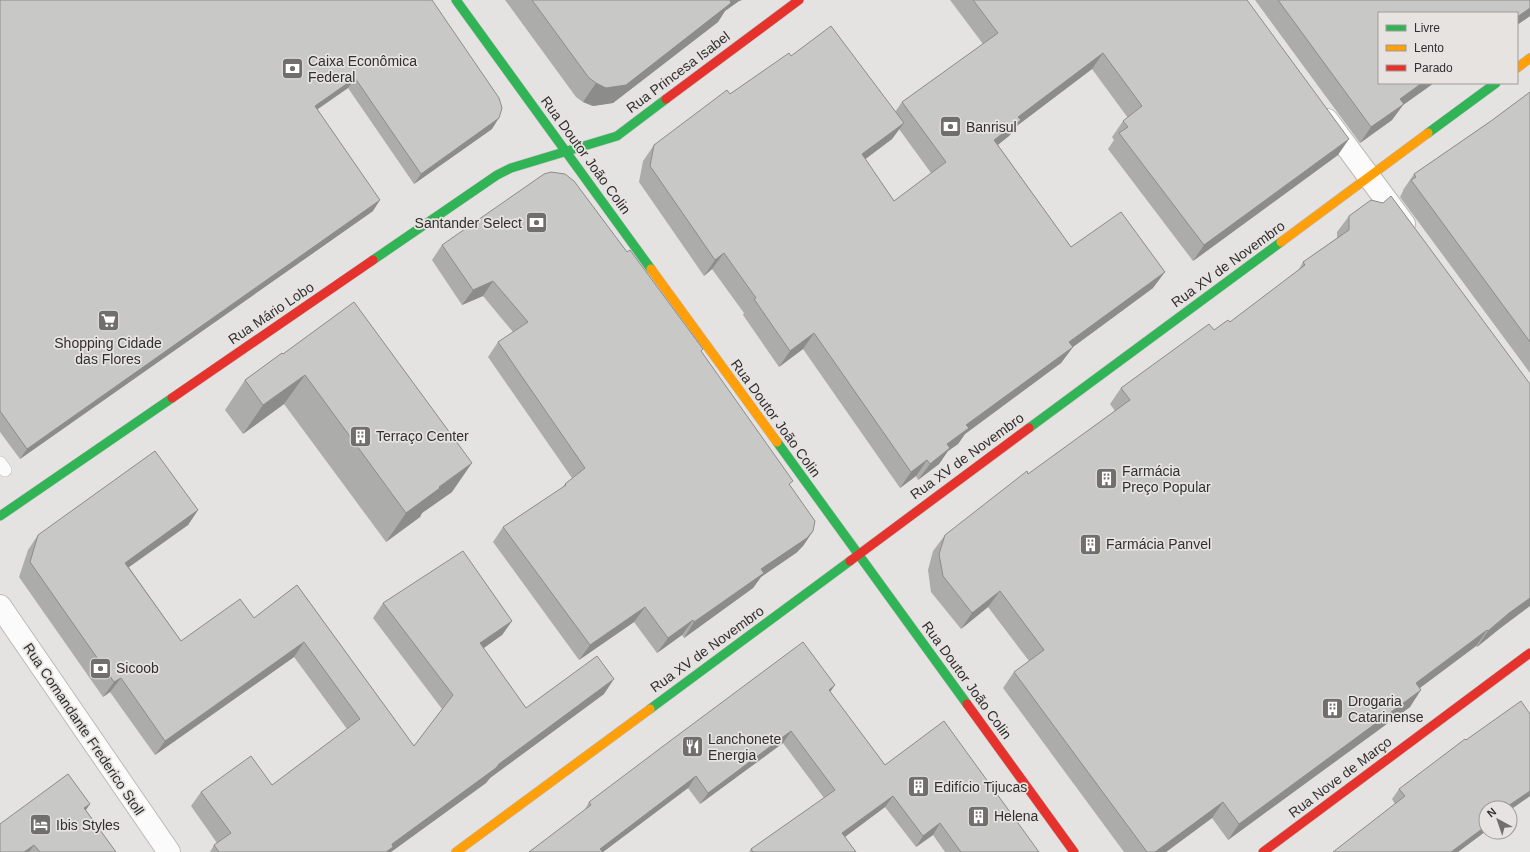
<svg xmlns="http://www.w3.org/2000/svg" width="1530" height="852" font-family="Helvetica,sans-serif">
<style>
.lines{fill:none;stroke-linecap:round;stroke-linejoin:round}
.lane-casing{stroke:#bcbbba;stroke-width:14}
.street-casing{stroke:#bcbbba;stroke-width:24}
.fast-casing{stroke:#bcbbba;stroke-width:10}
.slow-casing{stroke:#bcbbba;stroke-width:10}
.jam-casing{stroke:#bcbbba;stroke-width:10}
.lane{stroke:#fbfbfb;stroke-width:13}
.street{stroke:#fbfbfb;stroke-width:22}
.fast{stroke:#30b455;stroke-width:9}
.slow{stroke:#ff9f0a;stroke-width:9}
.jam{stroke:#e5322d;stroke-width:9}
.wall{fill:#acacaa;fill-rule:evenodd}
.shaded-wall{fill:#8c8c8b}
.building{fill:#c8c8c6;stroke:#8c8c8b}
.labels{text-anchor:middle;stroke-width:3.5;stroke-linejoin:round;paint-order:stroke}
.poi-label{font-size:14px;fill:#31302f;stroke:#e6e3e1;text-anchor:start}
.street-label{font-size:14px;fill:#31302f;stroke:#e6e3e1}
</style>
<rect width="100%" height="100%" fill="#e5e3e2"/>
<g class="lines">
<defs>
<path id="lane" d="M0 463 5 470"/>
<g id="street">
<path d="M1327 120 1404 224"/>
<path d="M0 606 169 852"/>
</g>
<g id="fast">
<path d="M456 0 651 269"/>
<path d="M1428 133 1496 83"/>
<path d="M373 260 497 175 511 168 617 136 666 99"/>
<path d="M1029 428 1281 242"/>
<path d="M777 442 967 704"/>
<path d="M0 516 172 398"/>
<path d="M650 709 850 561"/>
</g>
<g id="slow">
<path d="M1517 68 1530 58"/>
<path d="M1281 242 1428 133"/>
<path d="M651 269 777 442"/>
<path d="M456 852 650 709"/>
</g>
<g id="jam">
<path d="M666 99 799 0"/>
<path d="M172 398 373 260"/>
<path d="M850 561 1029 428"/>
<path d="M967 704 1074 852"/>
<path d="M1263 852 1530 653"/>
</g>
</defs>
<use href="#lane" class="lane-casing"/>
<use href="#street" class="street-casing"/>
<use href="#fast" class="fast-casing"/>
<use href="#slow" class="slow-casing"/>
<use href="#jam" class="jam-casing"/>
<use href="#lane" class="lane"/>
<use href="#street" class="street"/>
<use href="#fast" class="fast"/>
<use href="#slow" class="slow"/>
<use href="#jam" class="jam"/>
</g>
<g class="wall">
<path d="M0 0H432L492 129 414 184 348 88 317 110 373 211 20 459 0 432Z"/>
<path d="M505 0H742L739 1 725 11 718 22 613 103 593 106 583 102 576 97Z"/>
<path d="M950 0H1247L1338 155 1193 261 1108 149 1114 140 1112 137 1123 121 1128 118 1092 69 1018 125 1009 136 998 145 1071 247 1153 288 1073 347 1061 363 965 434 958 444 948 451 939 464 918 480 916 476 900 488 803 349 779 367 743 315 744 313 712 269 704 276 639 182 643 161 654 145 730 94 791 56 895 112 902 102 983 44ZM899 129 931 173 894 201 865 159 892 139Z"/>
<path d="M1255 0H1530V16L1517 25V13L1379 83H1434L1403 105 1392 120 1360 143Z"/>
<path d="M1530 92V373L1400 197 1403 191V190L1414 174 1491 121Z"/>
<path d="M1349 216 1498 630 1477 647 1476 646 1420 688 1410 707 1228 840 1212 818 1166 852H1124L1003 688 1014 672 1029 661 988 607 961 629 931 592 928 570 933 551 945 535 1115 411 1110 404 1121 388 1214 330 1230 322 1298 271 1303 262 1337 238V232Z"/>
<path d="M442 245 627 252 703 349 701 351 790 486 813 531 803 546 796 553 761 577 753 588 684 638 682 635 657 653 634 622 579 660 493 542 503 527 562 488 565 484 572 478 488 357 498 342 513 332 483 296 462 305 432 260Z"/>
<path d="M282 353 452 492 422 513 420 517 386 542 284 404 243 434 225 410 245 380Z"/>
<path d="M198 510 188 525 129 567 181 641 254 618 297 585 414 746 442 709 373 618 383 603 512 621 502 635 483 648 526 708 604 694 490 778 486 783 391 852H210L214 845 217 843 191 806 201 792 272 785 347 729 294 657 155 755 110 692 103 697 19 577 28 550 38 535Z"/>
<path d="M835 685 830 692 885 765 1039 852H945L933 835 916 847 885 807 845 837 856 852H749L751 849 824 798 783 743 700 804 688 788 603 852H529L584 811 589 802Z"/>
<path d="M1530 714V796L1510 810 1486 808V831L1458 852H1333L1395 804 1392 799 1399 789 1466 740Z"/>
<path d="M90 804 86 810 116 852H0Z"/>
</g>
<g class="shaded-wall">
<path d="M729 0H742L739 1 725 11 718 22 613 103 593 106 583 102 596 83Z"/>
<path d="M1530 8V16L1517 25V17Z"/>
<path d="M1103 53 1092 69 1018 125 1009 136 983 156 994 140 1018 117Z"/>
<path d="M355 78 348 88 307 116 315 106Z"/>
<path d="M1422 83H1434L1403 105 1392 120 1360 143 1371 127 1400 99Z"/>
<path d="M499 118 492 129 414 184 421 174Z"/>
<path d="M904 123 892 139 851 170 862 154Z"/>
<path d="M1349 139 1338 155 1193 261 1204 245Z"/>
<path d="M380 200 373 211 20 459 27 449Z"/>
<path d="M724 253 712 269 704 276 715 260Z"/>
<path d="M1165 272 1153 288 1058 358 1069 342Z"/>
<path d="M493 281 483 296 462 305 473 290Z"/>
<path d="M814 333 803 349 779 367 790 351Z"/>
<path d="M1073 347 1061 363 965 434 958 444 948 451 939 464 918 480 930 464 947 444 966 425Z"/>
<path d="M305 375 284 404 243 434 263 405Z"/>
<path d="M927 460 916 476 900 488 911 472Z"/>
<path d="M472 463 452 492 422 513 420 517 386 542 406 513 439 487Z"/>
<path d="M198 510 188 525 115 577 125 563Z"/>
<path d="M813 531 803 546 796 553 761 577 753 588 684 638 694 622 761 569Z"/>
<path d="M1000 591 988 607 961 629 972 613Z"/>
<path d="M1530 598V606L1498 630 1477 647 1488 631 1509 613Z"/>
<path d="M645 607 634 622 579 660 590 645Z"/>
<path d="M693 620 682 635 657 653 668 638Z"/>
<path d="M512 621 502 635 470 658 480 643Z"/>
<path d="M1487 630 1476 646 1405 699 1416 683Z"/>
<path d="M304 642 294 657 155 755 165 741Z"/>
<path d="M121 678 110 692 103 697 114 682Z"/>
<path d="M614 679 604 694 490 778 486 783 391 852H386L392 844 499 764Z"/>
<path d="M835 685 827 696 829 690Z"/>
<path d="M1421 690 1410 707 1228 840 1239 824Z"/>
<path d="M791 731 783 743 700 804 708 793Z"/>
<path d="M696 776 688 788 603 852H598L600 849Z"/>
<path d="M1530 791V796L1510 810V808H1505Z"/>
<path d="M893 796 885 807 834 845 842 833Z"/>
<path d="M1223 802 1212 818 1166 852H1155Z"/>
<path d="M90 804 80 818 84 808Z"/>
<path d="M940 823 933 835 916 847 923 836Z"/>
<path d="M1486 826V831L1458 852H1451Z"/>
<path d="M34 845 29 852H24Z"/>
</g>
<g class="building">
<path d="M0 0H432L499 98 502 108 499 118 421 174 355 78 315 106 380 200 27 449 0 411Z"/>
<path d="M532 0H730L731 3 626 85 606 88 596 83 589 78Z"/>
<path d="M973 0H1247L1349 139 1204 245 1119 133 1128 127 1123 121 1142 106 1103 53 1018 117 1021 120 994 140 1071 247 1121 212 1165 272 1069 342 1073 347 966 425 969 428 947 444 950 448 930 464 927 460 911 472 814 333 790 351 754 299 756 298 724 253 715 260 650 166 654 145 727 90 730 94 789 53 791 56 831 26 904 123 862 154 894 201 946 162 902 102 998 33Z"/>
<path d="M1278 0H1530V8L1517 17V13H1379V83H1422L1400 99 1404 104 1371 127Z"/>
<path d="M1530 92V342L1411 180 1416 177 1414 174 1491 121Z"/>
<path d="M551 172 565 174 574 181 627 252 630 250 703 349 701 351 793 481 789 484 815 521 813 531 807 538 761 569 764 573 694 622 693 620 668 638 645 607 590 645 503 527 566 485 565 484 585 468 498 342 528 322 493 281 473 290 442 245 544 174Z"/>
<path d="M1391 196 1530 384V598L1509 613 1488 631 1487 630 1416 683 1421 690 1239 824 1223 802 1155 852H1147L1014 672 1044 650 1000 591 972 613 943 576 939 554 945 535 1027 471 1028 474 1130 400 1121 388 1209 324 1214 330 1228 320 1230 322 1305 265 1303 262 1349 230V216L1371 200 1383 203Z"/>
<path d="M354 302 472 463 439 487 440 488 406 513 305 375 263 405 245 380 282 353 283 354Z"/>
<path d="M155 451 198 510 125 563 181 641 240 599 254 618 297 585 414 746 453 695 383 603 463 551 512 621 480 643 526 708 597 656 614 679 499 764 496 768 392 844 393 847 386 852H219L214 845 231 833 201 792 251 756 272 785 360 719 304 642 165 741 121 678 114 682 30 562 38 535Z"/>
<path d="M803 642 835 685 829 690 885 765 944 721 1039 852H961L940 823 923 836 893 796 842 833 856 852H753L751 849 835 790 791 731 708 793 696 776 600 849 603 852H529L591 805 589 802 670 741Z"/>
<path d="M1521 701 1530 714V791L1505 808H1486V826L1451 852H1333L1405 796 1399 789 1465 739 1466 740Z"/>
<path d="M68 774 90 804 84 808 116 852H40L34 845 24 852H0V824Z"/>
</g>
<defs>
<symbol id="bank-square" viewBox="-11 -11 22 22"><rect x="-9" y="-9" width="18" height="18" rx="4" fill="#706f6e" stroke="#e6e3e1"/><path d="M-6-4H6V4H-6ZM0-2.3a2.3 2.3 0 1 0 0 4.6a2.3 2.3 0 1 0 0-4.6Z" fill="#fff"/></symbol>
<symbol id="supermarket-square" viewBox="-11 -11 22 22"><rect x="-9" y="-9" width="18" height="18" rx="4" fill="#706f6e" stroke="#e6e3e1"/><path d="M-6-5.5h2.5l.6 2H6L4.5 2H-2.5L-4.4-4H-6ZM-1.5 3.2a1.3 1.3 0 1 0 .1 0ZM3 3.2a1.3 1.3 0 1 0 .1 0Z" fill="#fff"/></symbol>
<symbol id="building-square" viewBox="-11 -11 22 22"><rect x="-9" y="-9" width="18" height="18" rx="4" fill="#706f6e" stroke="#e6e3e1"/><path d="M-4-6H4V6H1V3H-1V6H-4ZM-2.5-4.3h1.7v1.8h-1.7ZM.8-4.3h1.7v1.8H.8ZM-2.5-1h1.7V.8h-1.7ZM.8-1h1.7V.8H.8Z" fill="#fff"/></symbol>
<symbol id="restaurant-square" viewBox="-11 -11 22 22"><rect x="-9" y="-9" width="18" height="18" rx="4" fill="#706f6e" stroke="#e6e3e1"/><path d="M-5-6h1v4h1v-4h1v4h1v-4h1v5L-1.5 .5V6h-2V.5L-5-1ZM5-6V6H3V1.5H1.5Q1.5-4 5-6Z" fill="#fff"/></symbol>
<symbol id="hotel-square" viewBox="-11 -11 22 22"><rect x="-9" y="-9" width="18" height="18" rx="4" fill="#706f6e" stroke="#e6e3e1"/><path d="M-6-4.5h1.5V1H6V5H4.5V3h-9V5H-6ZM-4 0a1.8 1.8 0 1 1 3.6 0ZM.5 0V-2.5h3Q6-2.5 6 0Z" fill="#fff"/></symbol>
</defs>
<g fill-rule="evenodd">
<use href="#bank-square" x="280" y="56" width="25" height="25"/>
<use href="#bank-square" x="938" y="114" width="25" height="25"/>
<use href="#bank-square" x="524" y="210" width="25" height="25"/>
<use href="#supermarket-square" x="96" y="308" width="25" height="25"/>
<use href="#building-square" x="348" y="424" width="25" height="25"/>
<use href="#building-square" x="1094" y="466" width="25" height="25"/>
<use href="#building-square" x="1078" y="532" width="25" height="25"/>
<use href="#bank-square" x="88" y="656" width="25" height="25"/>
<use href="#building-square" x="1320" y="696" width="25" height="25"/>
<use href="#restaurant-square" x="680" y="734" width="25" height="25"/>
<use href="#building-square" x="906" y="774" width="25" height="25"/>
<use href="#building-square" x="966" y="804" width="25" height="25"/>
<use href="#hotel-square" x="28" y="812" width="25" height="25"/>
</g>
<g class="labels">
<g class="poi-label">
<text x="308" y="66">Caixa Econômica<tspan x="308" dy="16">Federal</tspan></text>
<text x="966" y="132">Banrisul</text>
<text x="522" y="228" text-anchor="end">Santander Select</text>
<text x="108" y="348" text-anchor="middle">Shopping Cidade<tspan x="108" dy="16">das Flores</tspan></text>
<text x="376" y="441">Terraço Center</text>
<text x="1122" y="476">Farmácia<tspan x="1122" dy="16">Preço Popular</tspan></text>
<text x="1106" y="549">Farmácia Panvel</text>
<text x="116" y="673">Sicoob</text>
<text x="1348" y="706">Drogaria<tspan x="1348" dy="16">Catarinense</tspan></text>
<text x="708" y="744">Lanchonete<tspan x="708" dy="16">Energia</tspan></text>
<text x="934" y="792">Edifício Tijucas</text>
<text x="994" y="821">Helena</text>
<text x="56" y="830">Ibis Styles</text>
</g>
<g class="street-label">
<text transform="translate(678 72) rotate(-37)" y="5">Rua Princesa Isabel</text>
<text transform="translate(586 155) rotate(54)" y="5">Rua Doutor João Colin</text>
<text transform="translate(1228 264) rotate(-36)" y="5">Rua XV de Novembro</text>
<text transform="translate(271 313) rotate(-34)" y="5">Rua Mário Lobo</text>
<text transform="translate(776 418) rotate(54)" y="5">Rua Doutor João Colin</text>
<text transform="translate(967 456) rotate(-36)" y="5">Rua XV de Novembro</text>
<text transform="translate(707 649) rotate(-36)" y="5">Rua XV de Novembro</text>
<text transform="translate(967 680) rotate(54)" y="5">Rua Doutor João Colin</text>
<text transform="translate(84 729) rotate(56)" y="5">Rua Comandante Frederico Stoll</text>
<text transform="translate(1340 777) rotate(-37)" y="5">Rua Nove de Março</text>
</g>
</g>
<rect x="1378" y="12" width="140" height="72" fill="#e6e3e1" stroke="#9e9b9a"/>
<rect x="1386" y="25" width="20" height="6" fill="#30b455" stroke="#9e9b9a"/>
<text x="1414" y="32" font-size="12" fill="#31302f">Livre</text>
<rect x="1386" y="45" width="20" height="6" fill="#ff9f0a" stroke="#9e9b9a"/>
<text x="1414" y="52" font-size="12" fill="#31302f">Lento</text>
<rect x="1386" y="65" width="20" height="6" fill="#e5322d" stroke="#9e9b9a"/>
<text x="1414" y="72" font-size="12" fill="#31302f">Parado</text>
<g transform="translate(1498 820) rotate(320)"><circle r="19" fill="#e6e3e1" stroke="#9e9b9a"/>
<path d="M0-3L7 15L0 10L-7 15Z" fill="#706f6e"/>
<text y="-6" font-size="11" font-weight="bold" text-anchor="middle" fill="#31302f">N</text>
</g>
</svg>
